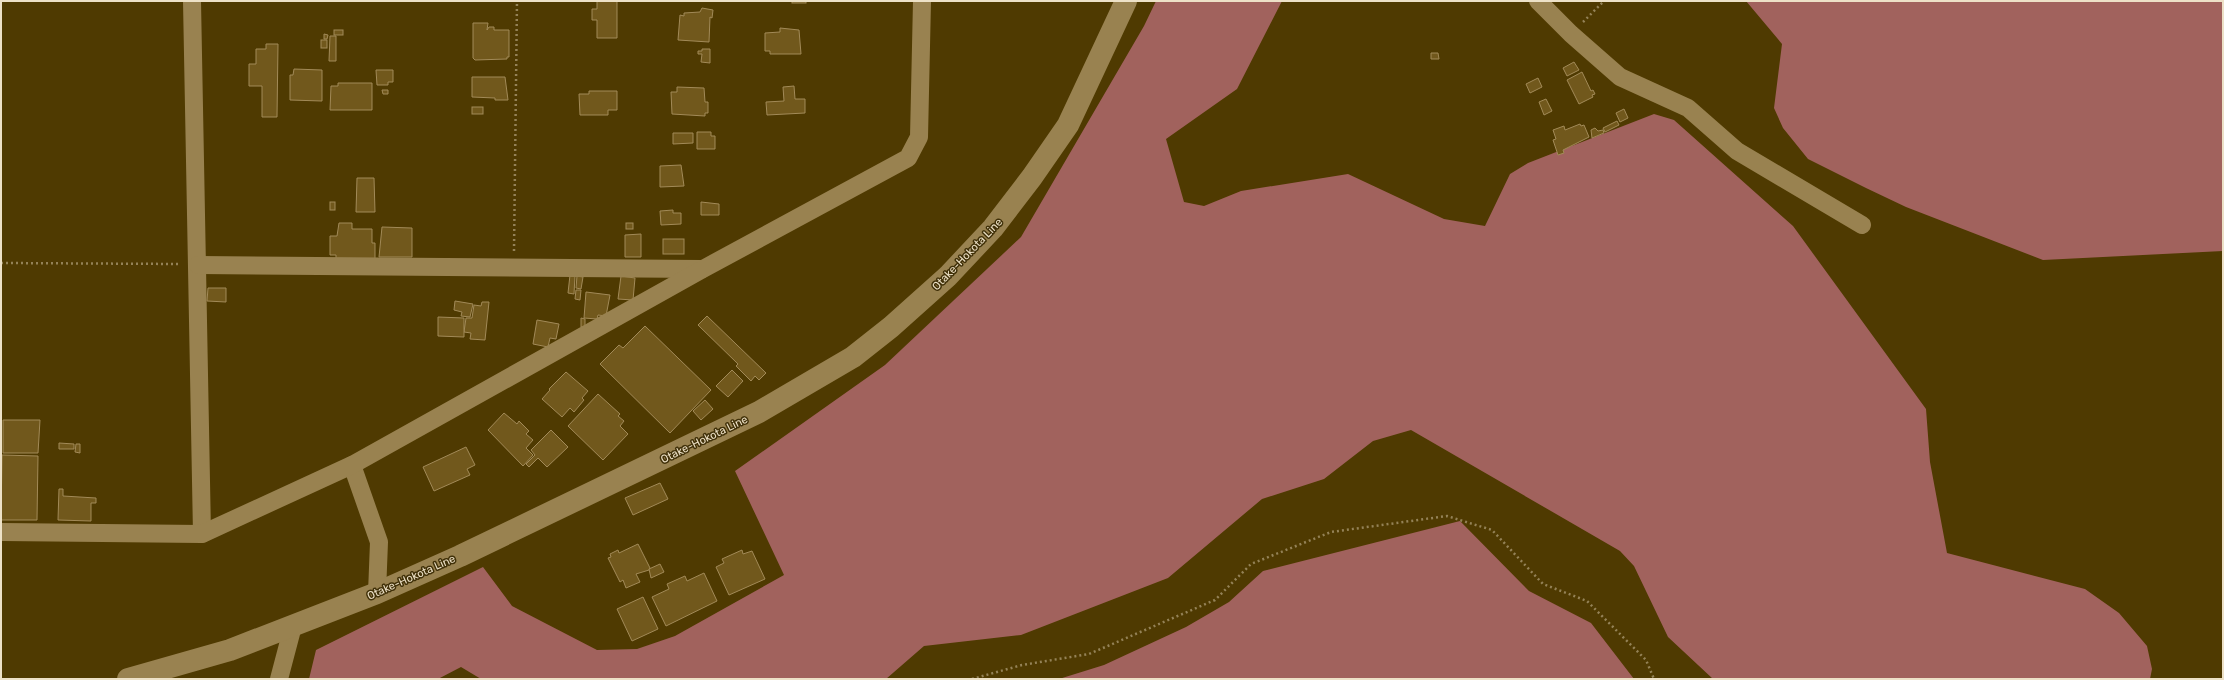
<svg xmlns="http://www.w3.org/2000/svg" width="2224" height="680" font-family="Rubik,sans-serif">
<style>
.forest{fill:#a1625d}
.building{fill:#71581c;stroke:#a28a58}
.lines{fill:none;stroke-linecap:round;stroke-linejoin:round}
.path{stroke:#948257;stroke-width:2.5;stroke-dasharray:2 3;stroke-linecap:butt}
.street{stroke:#998250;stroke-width:18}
.secondary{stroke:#998250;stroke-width:22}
.labels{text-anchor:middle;stroke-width:3;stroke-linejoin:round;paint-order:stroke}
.street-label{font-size:11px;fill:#ede1c7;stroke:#413109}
</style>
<rect width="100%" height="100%" fill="#4f3a01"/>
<g class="forest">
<path d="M1156 1H1282L1237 89 1166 139 1184 202 1204 206 1241 191 1348 174 1444 219 1485 226 1510 174 1528 163 1654 114 1674 120 1793 226 1926 409 1930 462 1947 553 2085 589 2119 613 2147 646 2152 669 2150 679H1713L1668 637 1634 566 1620 551 1411 430 1373 441 1324 479 1262 499 1168 578 1021 635 924 646 886 679H481L461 667 438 679H309L316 650 483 567 512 606 597 650 637 649 675 636 784 575 735 471 885 365 1021 237 1144 26Z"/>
<path d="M1746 1H2223V251L2043 260 1906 207 1866 188 1808 159 1783 128 1774 108 1782 44Z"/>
<path d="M1460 521 1529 591 1591 623 1634 679H1059L1104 665 1186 627 1229 602 1263 571Z"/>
</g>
<g class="building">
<path d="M597 1H617V38H597V20H592V9H597Z"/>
<rect x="792" y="1" width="14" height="2"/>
<path d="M702 8 713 10 712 18 710 17 709 42 678 40 680 15 684 16V13L700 12Z"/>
<path d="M473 23H488L487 30 489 27H494V30H509V57H507V59L475 60 473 58Z"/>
<path d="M780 28 799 30 801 54H770V51H765V33L780 32Z"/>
<rect x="334" y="30" width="9" height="5"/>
<path d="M324 34 328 35 327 39H324Z"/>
<path d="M330 36H336V61H329Z"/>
<rect x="321" y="40" width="6" height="8"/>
<path d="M266 44H278L277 117H262V86H249V64H256V49H266Z"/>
<path d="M702 49H710V63L701 62 702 54H698V51H702Z"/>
<path d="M1431 53H1438L1439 59H1431Z"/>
<path d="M1574 62 1579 70 1567 76 1563 68Z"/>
<path d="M294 69 322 70V101L290 100V75H293Z"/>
<path d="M376 70H393V82H388V85H377Z"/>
<path d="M1582 72 1591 91 1593 90 1595 94 1592 95 1593 97 1579 104 1567 80Z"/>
<path d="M472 77H505L508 100H495V98L472 97Z"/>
<path d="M1538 78 1542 87 1530 93 1526 84Z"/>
<path d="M338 83H372V110H330L331 86H338Z"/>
<path d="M794 86 795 99H805V113L767 115 766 102 784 101 783 87Z"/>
<path d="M677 87 704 88 705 102H708V113H705V116L672 114 671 92H677Z"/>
<path d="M382 90H388V94H383Z"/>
<path d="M589 91H617V110H608V115H580L579 94H589Z"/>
<path d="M1546 99 1552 111 1544 115 1539 102Z"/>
<rect x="472" y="107" width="11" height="7"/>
<path d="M1624 109 1628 118 1620 122 1616 113Z"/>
<path d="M1617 121 1619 125 1605 132 1603 128Z"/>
<path d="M1580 124 1581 126 1584 125 1589 137 1563 150 1564 153 1558 155 1553 140 1556 139 1553 130 1564 126 1565 130Z"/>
<path d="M1595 128 1598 131 1603 130 1604 133 1592 138 1591 130Z"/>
<path d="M697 132H711V136H715V149H697Z"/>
<path d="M673 133H693V143L673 144Z"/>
<path d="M681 165 684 186 660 187V166Z"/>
<path d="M357 178H374L375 212H356Z"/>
<rect x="330" y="202" width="5" height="8"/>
<path d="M701 202 719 204V215H701Z"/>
<path d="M673 210V213H681V224L661 225 660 211Z"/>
<path d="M339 223H352V229H372V243H375V261L336 260V255H330V236H337Z"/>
<rect x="626" y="223" width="7" height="6"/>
<path d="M382 227 412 228V257H379Z"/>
<path d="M641 234V257H625V235Z"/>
<rect x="663" y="239" width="21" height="15"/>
<path d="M570 275 575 276 574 294 568 293Z"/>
<path d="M577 276 583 277 581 289 576 288Z"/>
<path d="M621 276 635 278 633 300 618 299Z"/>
<path d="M208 288H226V302L207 301Z"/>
<path d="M576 290H581L580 300 575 299Z"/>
<path d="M586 292 610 295 606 316 598 315 597 319 584 318Z"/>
<path d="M455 301 473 304 470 317 461 316 462 312 454 310Z"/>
<path d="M482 302H489L485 340 470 339 471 333 464 332 466 318H472L474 305 481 306Z"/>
<path d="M707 316 766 373 759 380 755 376 751 381 736 366 738 364 698 325Z"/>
<path d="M438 317 464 318V337L438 336Z"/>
<path d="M581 318 585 319V327H581Z"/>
<path d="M537 320 559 324 556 339 550 338 548 347 533 344Z"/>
<path d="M645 326 711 390 670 433 600 364 619 345 623 348Z"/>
<path d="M732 370 743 381 728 397 716 386Z"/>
<path d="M566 372 588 391 582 398 584 400 574 412 570 408 562 417 542 399 550 390 549 389Z"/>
<path d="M598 394 620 414 618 416 624 421 620 426 628 434 603 460 568 426Z"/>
<path d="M705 400 713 409 701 420 693 411Z"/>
<path d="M504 413 517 424 519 421 529 431 526 434 533 440 526 448 533 455 523 466 488 430Z"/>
<path d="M3 420H40L38 453H3Z"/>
<path d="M551 430 568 447 547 467 538 458 529 467 526 464 535 455 531 450Z"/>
<path d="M59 443 74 444V449H59Z"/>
<path d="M76 444H80V453L75 452Z"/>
<path d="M466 447 475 465 467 469 470 475 434 491 423 467Z"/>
<path d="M2 455 38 456 37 520H1Z"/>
<path d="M660 483 668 499 633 515 625 498Z"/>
<path d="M59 489H63V496L96 498V503H91V521L58 520Z"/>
<path d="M638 544 650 568 649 570 636 574 640 582 626 588 623 580 620 582 608 558 611 557 610 554 618 550 619 553Z"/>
<path d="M742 550 743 554 752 551 765 579 729 595 716 567 724 563 722 559Z"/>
<path d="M660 564 664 572 651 578 649 569Z"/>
<path d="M704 573 717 601 666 626 652 597 669 589 667 584 685 576 687 581Z"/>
<path d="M643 597 658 629 632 641 617 609Z"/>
</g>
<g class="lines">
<g class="path">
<path d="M1583 22 1604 1"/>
<path d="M514 251 517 1"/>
<path d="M1 263 179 264"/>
<path d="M972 679 1022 665 1089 654 1215 600 1251 564 1331 532 1447 516 1492 530 1543 584 1587 601 1646 660 1654 679"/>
</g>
<g class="street">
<path d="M192 1 202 534"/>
<path d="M1538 1 1571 34 1620 77 1688 108 1737 151 1862 225"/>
<path d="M198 265 702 269"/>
<path d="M352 465 379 542 377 593"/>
<path d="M1 532 202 534 352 465 703 269 908 158 919 137 922 1"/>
<path d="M279 679 293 626"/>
</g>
<path class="secondary" d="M128 679 230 650 377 593 460 556 759 412 853 357 891 327 948 276 993 228 1032 177 1068 125 1126 1"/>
</g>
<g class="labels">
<g class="street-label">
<text transform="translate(967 254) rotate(-46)" y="4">Otake-Hokota Line</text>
<text transform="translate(704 439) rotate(-26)" y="4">Otake-Hokota Line</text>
<text transform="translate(411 577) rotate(-24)" y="4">Otake-Hokota Line</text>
</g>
</g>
<rect width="2224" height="680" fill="none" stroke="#ede1c7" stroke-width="4"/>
</svg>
